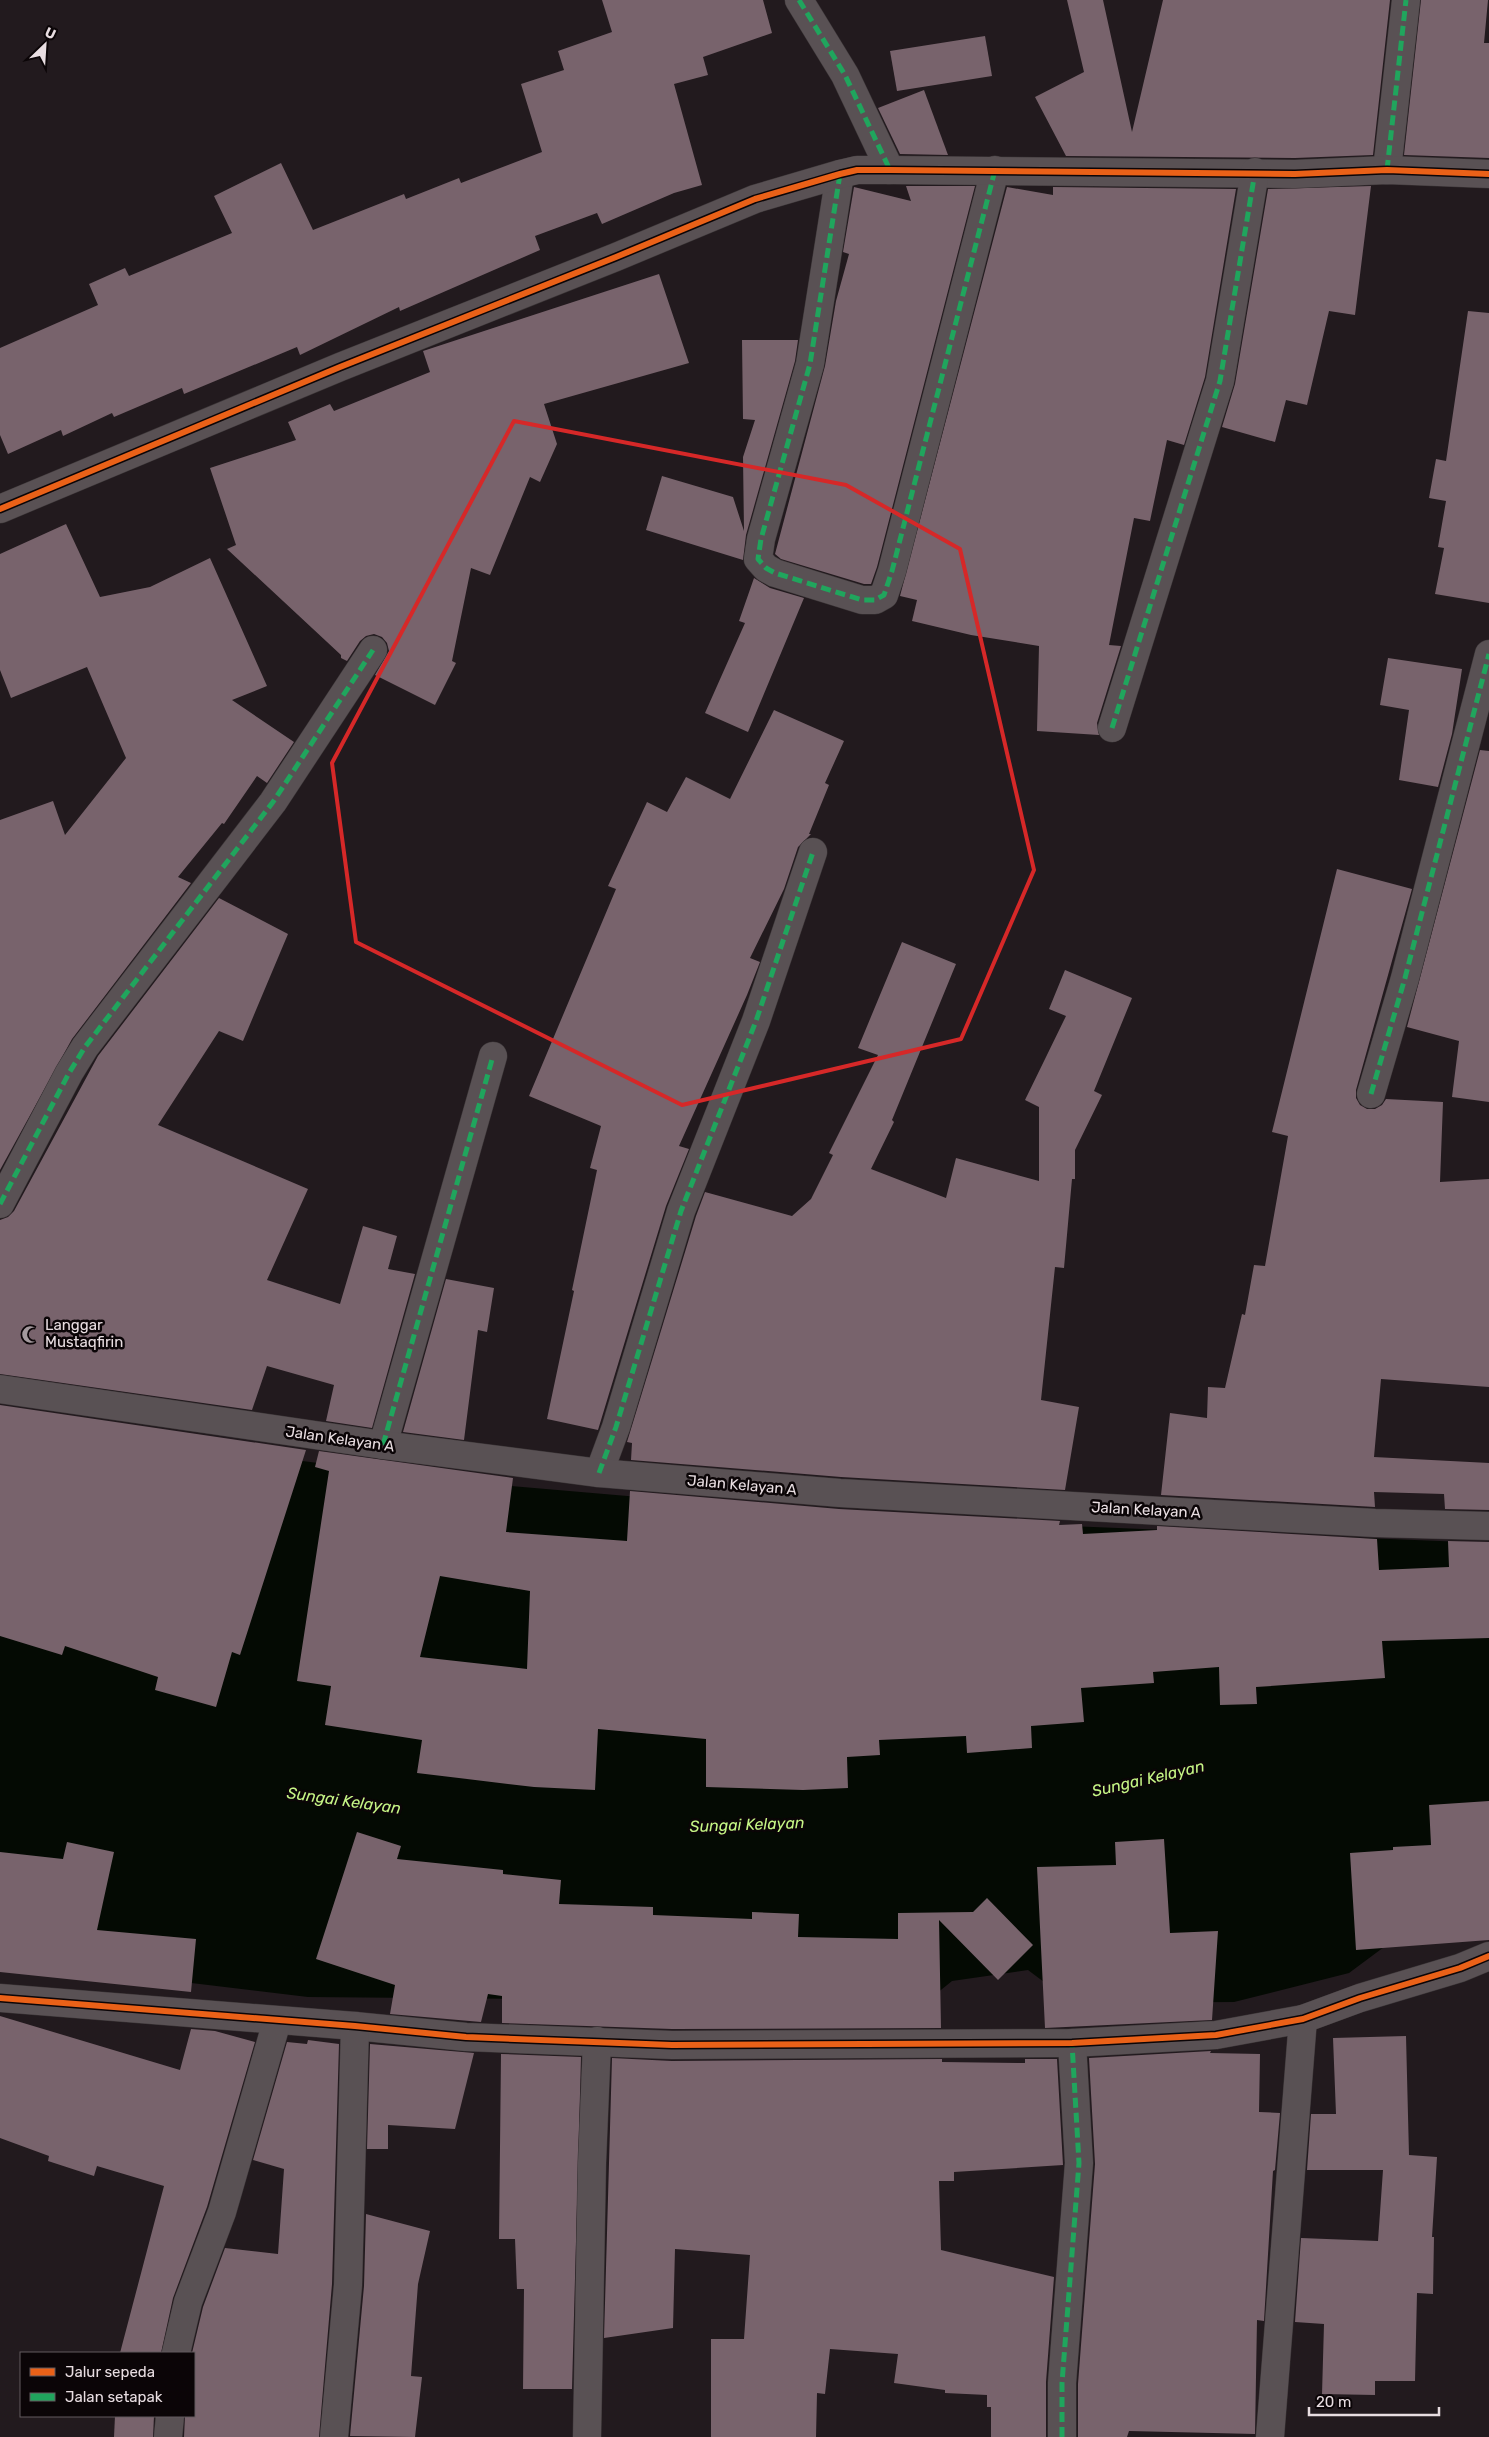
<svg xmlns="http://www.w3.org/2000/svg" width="1489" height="2437" font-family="Rubik,sans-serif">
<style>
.water{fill:#040a03}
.building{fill:#78636c;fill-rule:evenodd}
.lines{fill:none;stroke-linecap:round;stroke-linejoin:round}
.street-casing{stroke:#3b3537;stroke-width:29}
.secondary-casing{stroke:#3b3537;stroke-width:29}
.street{stroke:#595154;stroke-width:28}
.secondary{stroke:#595154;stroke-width:28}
.quiet{stroke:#20a55d;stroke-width:5;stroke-dasharray:10 5;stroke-linecap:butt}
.cycleway-casing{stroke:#0b0507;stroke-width:9}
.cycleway{stroke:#ea6118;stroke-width:6}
.marked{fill:none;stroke:#d62828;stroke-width:4;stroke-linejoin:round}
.labels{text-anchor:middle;stroke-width:5;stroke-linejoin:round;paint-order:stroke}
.poi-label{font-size:15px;fill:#e8dde1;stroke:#0b0507;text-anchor:start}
.street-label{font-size:15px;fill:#e8dde1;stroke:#0b0507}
.water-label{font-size:16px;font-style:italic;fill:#c6f686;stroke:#0b0507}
</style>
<rect width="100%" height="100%" fill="#221a1e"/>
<path class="water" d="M0 1422 465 1482 895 1519 1489 1543V1869L1349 1973 1234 2002 1072 2003 1028 1970 952 1981 926 2002 308 1997 0 1960Z"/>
<g class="building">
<path d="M602 0H763L772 33 703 57 708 75 674 84 702 185 674 193 602 224 597 213 535 236 540 250 400 311 399 307 300 355 297 347 184 394 182 388 114 417 112 413 63 436 61 430 8 454 0 435V348L98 305 89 284 125 268 129 276 232 233 214 196 281 163 313 230 404 194 406 199 459 178 461 183 542 152 521 84 564 70 558 51 612 32Z"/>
<path d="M1067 0H1103L1132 132 1163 0H1390L1373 155 1295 158 1066 156 1035 97 1084 72Z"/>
<path d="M1421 0H1488L1484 43H1489V158L1404 155Z"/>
<path d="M985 36 992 76 897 91 890 51Z"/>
<path d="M924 90 948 155 900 154 878 108Z"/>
<path d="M906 186H975L877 567 871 584H864L781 559 775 554 825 366 836 301 849 254 843 252 854 187 911 201Z"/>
<path d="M1371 186 1355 315 1329 311 1307 405 1286 400 1275 442 1222 427 1235 384 1268 189Z"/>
<path d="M1007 187 1053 195V187L1236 189 1205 377 1184 445 1167 440 1150 521 1134 518 1109 645 1121 646 1097 723 1099 735 1037 731 1039 646 971 635 912 621 917 600 900 596Z"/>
<path d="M659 274 689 363 544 404 557 444 540 482 530 477 490 575 471 568 452 661 456 663 435 705 375 675 389 651 387 643 382 637 374 634 366 636 360 641 347 661 341 658V655L227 549 236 545 210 468 296 440 288 422 330 404 334 411 430 372 423 351Z"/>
<path d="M1468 311 1489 313V603L1435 594 1444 548 1438 547 1446 501 1429 498 1436 459 1446 461Z"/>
<path d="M742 340H798L795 361 746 535 743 560 646 530 662 476 733 497 744 531 743 457 755 420 743 419Z"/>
<path d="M66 524 100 597 150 587 210 558 267 686 232 700 294 742 267 783 257 776 224 824 222 823 178 877 191 883 72 1039 0 1170V820L53 801 65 835 126 758 87 667 11 698 0 670V554Z"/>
<path d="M754 578 770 588 804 598 748 732 705 713 745 623 739 621Z"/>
<path d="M1388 658 1462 669 1452 734 1438 787 1399 780 1409 710 1380 705Z"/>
<path d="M774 710 844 741 825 783 829 785 809 834H811L798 847 784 889 750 958 760 962 747 995 679 1146 689 1149 666 1206 598 1430 547 1419 574 1291 572 1290 597 1170 590 1168 601 1126 529 1096 616 889 608 886 647 802 667 812 686 777 730 799Z"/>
<path d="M1480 750 1489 751V1102L1452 1097 1459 1041 1407 1027Z"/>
<path d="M1337 869 1412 889 1356 1090V1098L1360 1105 1367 1109H1375L1382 1105 1386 1099 1443 1102 1440 1182 1489 1179V1387L1381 1379 1374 1457 1489 1463V1510L1445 1509 1444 1494 1374 1492 1375 1507 1161 1495 1170 1413 1207 1418 1208 1387 1225 1388 1242 1314 1245 1315 1254 1265 1265 1266 1288 1136 1272 1132Z"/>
<path d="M219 898 288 934 243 1041 219 1031 158 1125 308 1189 267 1280 340 1304 363 1226 397 1236 388 1269 415 1274 372 1428 326 1421 334 1385 267 1366 252 1410 0 1374V1220L8 1217 14 1211 98 1056Z"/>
<path d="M902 942 956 964 892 1120 894 1122 871 1169 946 1198 956 1158 1039 1181V1107L1025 1100 1066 1016 1049 1009 1065 970 1132 998 1094 1091 1102 1095 1075 1150V1179H1072L1064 1268 1055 1267 1041 1400 1079 1407 1065 1490 841 1477 631 1460 632 1443 627 1442 696 1216 705 1192 792 1216 811 1199 833 1155 829 1153 878 1055 858 1048Z"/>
<path d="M446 1279 494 1288 487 1332 478 1330 464 1440 403 1432Z"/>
<path d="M0 1405 306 1450 240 1655 232 1652 216 1707 155 1690 158 1677 65 1646 62 1655 0 1636Z"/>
<path d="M319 1451 513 1478 506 1532 627 1541 630 1491 839 1509 1060 1521 1059 1525 1082 1524 1083 1534 1157 1530V1526L1377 1539 1379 1570 1449 1567 1448 1541 1489 1542V1638L1382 1641 1385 1678 1256 1687 1257 1704 1220 1705 1219 1667 1153 1672 1154 1683 1081 1688 1084 1722 1031 1726 1032 1748 967 1753 966 1736 879 1740 880 1755 847 1757 848 1788 803 1790 706 1787V1739L598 1729 595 1790 534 1787 417 1773 422 1740 325 1725 331 1686 297 1681 329 1471 315 1467ZM440 1576 530 1591 527 1669 420 1657Z"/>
<path d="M1489 1801V1940L1356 1950 1350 1853 1393 1850V1847L1431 1845 1429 1805Z"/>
<path d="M357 1832 401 1846 397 1859 503 1870V1874L561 1880 559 1904 653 1907V1915L752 1919V1912L799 1914 798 1937 898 1939V1913L973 1912 987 1898 1033 1945 998 1980 939 1920 941 2028 672 2029 502 2023V1996L488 1994 481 2022 390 2014 395 1985 316 1959Z"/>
<path d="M1164 1839 1170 1933 1218 1931 1212 2020 1045 2028 1037 1867 1116 1865 1115 1842Z"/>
<path d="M67 1842 114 1852 97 1930 196 1939 191 1992 0 1972V1852L63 1859Z"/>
<path d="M0 2016 180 2070 191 2029 215 2031 255 2042 207 2207 173 2298 161 2353H120L164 2186 97 2166 94 2176 48 2161 49 2156 0 2138Z"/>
<path d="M1406 2036 1409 2155 1437 2157 1432 2237H1434L1433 2294 1417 2293 1415 2381H1375V2395L1322 2394 1324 2324 1295 2322 1301 2238 1378 2241 1383 2170H1307L1311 2114H1336L1333 2038Z"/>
<path d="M308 2040 339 2044 332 2284 319 2437H184L185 2416H194V2353H192L203 2307 225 2248 278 2254 284 2169 253 2160 287 2042 307 2044Z"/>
<path d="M370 2044 474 2053 455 2129 388 2125V2149H367Z"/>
<path d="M1211 2051 1210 2053 1260 2054 1259 2112 1280 2113 1275 2170 1273 2171 1264 2321 1257 2320 1255 2434 1129 2431 1127 2437H1078V2384L1095 2164 1089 2058Z"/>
<path d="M501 2054 581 2057 572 2389H523L524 2289H517L515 2239H499Z"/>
<path d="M612 2058 672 2061 942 2059V2062L1025 2063V2059H1057L1063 2165 954 2172V2181H939L941 2250 1054 2277 1046 2382V2437H991V2407H987V2395L945 2393V2390L894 2383 898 2354 830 2349 825 2394 817 2393 816 2437H711V2339H744L750 2255 675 2249 673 2328 604 2338Z"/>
<path d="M366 2214 430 2231 418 2284 411 2376 422 2377 415 2437 350 2436 364 2286Z"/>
<path d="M115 2416H154L153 2437H114Z"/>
</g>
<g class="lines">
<defs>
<g id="street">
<path d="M799 0 845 75 890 170"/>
<path d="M1387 170 1406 0"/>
<path d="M840 174 810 364 761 539 758 559 766 568 775 573 862 600H875L884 595 892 571 995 170"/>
<path d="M0 509 340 367 616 257 755 199 840 174 857 170H890L1295 174 1387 170 1489 174"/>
<path d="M1112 728 1220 381 1255 172"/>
<path d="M1371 1094 1405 978 1489 654"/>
<path d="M0 1204 69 1073 85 1047 273 802 373 650"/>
<path d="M383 1445 493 1056"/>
<path d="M599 1473 616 1427 681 1211 756 1021 813 852"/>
<path d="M0 1998 355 2026 466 2037 672 2045 1072 2043 1216 2035 1303 2019 1360 1998 1460 1968 1489 1956"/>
<path d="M176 2353 188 2302 222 2212 277 2021"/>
<path d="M168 2437 170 2416"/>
<path d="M334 2437 348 2285 355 2026"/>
<path d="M587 2437 592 2163 597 2041"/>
<path d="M1062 2437V2383L1079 2163 1072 2043"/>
<path d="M1270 2437 1303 2019"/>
</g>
<path id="secondary" d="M0 1389 383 1445 599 1473 840 1493 1375 1523 1489 1526"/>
</defs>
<use href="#street" class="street-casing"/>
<use href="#secondary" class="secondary-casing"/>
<use href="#street" class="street"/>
<use href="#secondary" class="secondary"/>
<g class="quiet">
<path d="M799 0 845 75 890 170"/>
<path d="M1387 170 1406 0"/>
<path d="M840 174 810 364 761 539 758 559 766 568 775 573 862 600H875L884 595 892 571 995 170"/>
<path d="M1112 728 1220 381 1255 172"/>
<path d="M1371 1094 1405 978 1489 654"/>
<path d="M0 1204 69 1073 85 1047 273 802 373 650"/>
<path d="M383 1445 493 1056"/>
<path d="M599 1473 616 1427 681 1211 756 1021 813 852"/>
<path d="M1062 2437V2383L1079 2163 1072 2043"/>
</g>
<defs>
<g id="cycleway">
<path d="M0 509 340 367 616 257 755 199 840 174 857 170H890L1295 174 1387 170 1489 174"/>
<path d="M0 1998 355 2026 466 2037 672 2045 1072 2043 1216 2035 1303 2019 1360 1998 1460 1968 1489 1956"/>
</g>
</defs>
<use href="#cycleway" class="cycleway-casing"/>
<use href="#cycleway" class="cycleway"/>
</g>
<path class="marked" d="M514 421 846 485 960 549 1034 870 961 1039 682 1105 356 942 332 763Z"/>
<defs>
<symbol id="mosque-bare" viewBox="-9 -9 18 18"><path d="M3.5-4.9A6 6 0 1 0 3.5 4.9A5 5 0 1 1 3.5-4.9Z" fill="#a3999d" stroke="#0b0507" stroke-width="2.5" paint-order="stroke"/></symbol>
</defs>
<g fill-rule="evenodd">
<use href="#mosque-bare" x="18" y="1322" width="25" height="25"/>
</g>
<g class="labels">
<g class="poi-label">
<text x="45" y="1330">Langgar<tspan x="45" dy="17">Mustaqfirin</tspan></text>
</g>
<g class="street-label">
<text transform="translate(340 1439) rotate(8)" y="5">Jalan Kelayan A</text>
<text transform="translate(742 1485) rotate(5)" y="5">Jalan Kelayan A</text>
<text transform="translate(1146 1510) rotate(3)" y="5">Jalan Kelayan A</text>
</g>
<g class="water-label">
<text transform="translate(1148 1778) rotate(-13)" y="6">Sungai Kelayan</text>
<text transform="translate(344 1800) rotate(8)" y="6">Sungai Kelayan</text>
<text transform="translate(747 1824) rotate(-2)" y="6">Sungai Kelayan</text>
</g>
</g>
<rect x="20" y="2352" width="175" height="65" fill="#0b0507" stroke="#635b5e"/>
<rect x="30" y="2368" width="25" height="8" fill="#ea6118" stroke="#635b5e"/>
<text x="65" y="2377" font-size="15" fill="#e8dde1">Jalur sepeda</text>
<rect x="30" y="2393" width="25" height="8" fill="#20a55d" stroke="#635b5e"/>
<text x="65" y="2402" font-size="15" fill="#e8dde1">Jalan setapak</text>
<g transform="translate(45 45) rotate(25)" stroke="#0b0507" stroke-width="4" paint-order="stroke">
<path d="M0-4L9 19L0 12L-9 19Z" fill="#e8dde1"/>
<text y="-8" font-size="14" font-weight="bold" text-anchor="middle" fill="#e8dde1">U</text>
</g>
<path d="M1309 2407v8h130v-8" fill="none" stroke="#e8dde1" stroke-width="2.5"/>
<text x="1316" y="2407" font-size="15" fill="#e8dde1" stroke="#0b0507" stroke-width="4" paint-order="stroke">20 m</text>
</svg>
